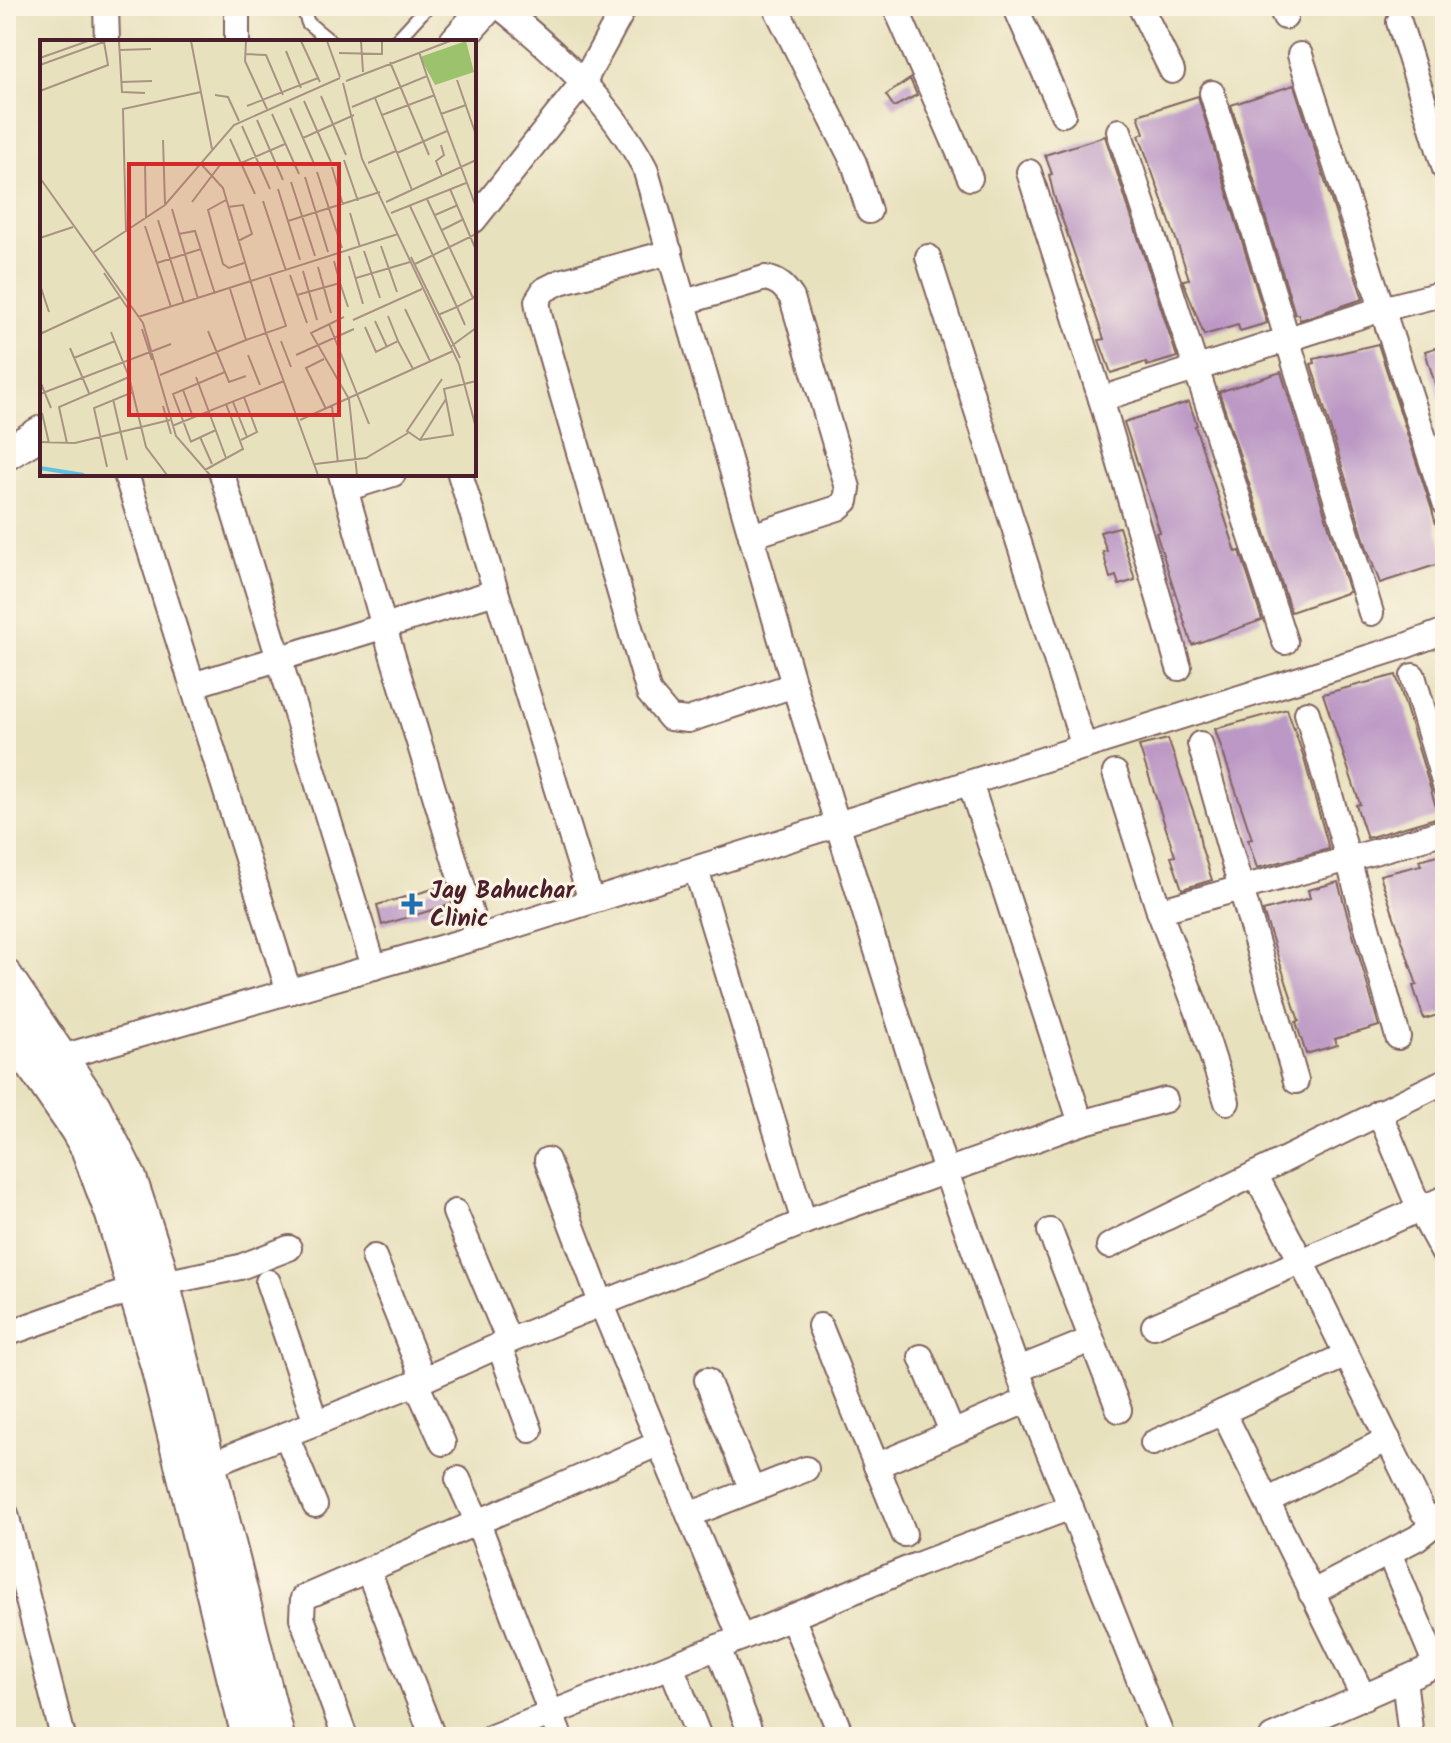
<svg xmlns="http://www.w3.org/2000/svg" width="1451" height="1743" font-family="Kalam,sans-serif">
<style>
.building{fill:#bb98c5}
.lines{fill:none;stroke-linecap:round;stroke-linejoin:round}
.lane-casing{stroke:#81635e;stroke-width:16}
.street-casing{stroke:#81635e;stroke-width:28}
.secondary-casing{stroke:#81635e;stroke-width:36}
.lane{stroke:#fff;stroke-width:12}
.street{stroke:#fff;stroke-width:24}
.secondary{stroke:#fff;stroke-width:32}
.poi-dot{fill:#1f6fb2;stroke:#fcf5e5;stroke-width:3}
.labels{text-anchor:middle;stroke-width:6;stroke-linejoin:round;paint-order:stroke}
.poi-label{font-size:24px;font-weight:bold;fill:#4a1f2b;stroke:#fcf5e5;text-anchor:start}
.inset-river{fill:none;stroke:#61c0df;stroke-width:4}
.inset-road{fill:none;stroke:#a99383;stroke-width:2}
.view{fill:#d62828;fill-opacity:0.15;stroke:#d62828;stroke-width:4}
.inset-edge{fill:none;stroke:#4a1f2b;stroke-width:4}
</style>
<rect width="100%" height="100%" fill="#fcf5e5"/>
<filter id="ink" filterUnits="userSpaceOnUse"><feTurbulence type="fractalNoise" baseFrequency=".0125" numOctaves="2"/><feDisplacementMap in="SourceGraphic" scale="16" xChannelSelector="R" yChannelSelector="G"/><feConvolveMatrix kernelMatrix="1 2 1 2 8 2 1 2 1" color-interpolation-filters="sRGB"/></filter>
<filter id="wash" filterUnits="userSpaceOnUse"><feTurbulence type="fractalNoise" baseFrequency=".006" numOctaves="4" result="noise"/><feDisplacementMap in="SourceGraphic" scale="32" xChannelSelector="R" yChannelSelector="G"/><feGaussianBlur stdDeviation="1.8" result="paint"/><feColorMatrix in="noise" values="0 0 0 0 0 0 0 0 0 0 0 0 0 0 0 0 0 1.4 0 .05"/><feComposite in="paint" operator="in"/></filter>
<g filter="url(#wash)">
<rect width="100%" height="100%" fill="#e8e1be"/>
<g id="blocks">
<g class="building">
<path d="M910 79 917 95 894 107 886 95Z"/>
<path d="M1294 85 1363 299 1300 320 1298 314H1295L1231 105Z"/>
<path d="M1198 96 1267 323 1240 331 1238 325 1204 335 1183 280 1189 279 1178 245 1139 135 1144 133 1138 115Z"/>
<path d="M1105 136 1177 357 1147 366 1146 362 1111 373 1099 340 1104 339 1054 196 1049 175 1052 174 1045 155Z"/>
<path d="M1378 344 1432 510 1445 557V562L1380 583 1367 549 1311 364 1315 363 1314 359Z"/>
<path d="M1445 345V404H1441L1425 351Z"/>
<path d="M1281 372 1349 592 1291 612 1219 392Z"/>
<path d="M1189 402 1197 425 1195 426 1236 552 1240 551 1262 620 1192 645 1156 533 1160 532 1124 422Z"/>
<path d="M1119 527 1135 580 1119 585 1116 576 1110 578 1103 552 1107 551 1100 532Z"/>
<path d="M1396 675 1439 817 1367 838 1356 805 1360 804 1323 694Z"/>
<path d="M1287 709 1303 755 1329 849 1257 868 1248 840 1252 839 1215 729Z"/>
<path d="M1168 739 1197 822 1201 846 1212 880 1182 889 1171 857 1175 856 1139 746Z"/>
<path d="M1445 853V1013L1424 1019 1413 986 1417 985 1380 875 1421 865 1419 860Z"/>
<path d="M1338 882 1379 1026 1335 1039 1337 1045 1306 1054 1296 1022 1299 1021 1263 911 1310 898 1308 890Z"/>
<path d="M447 885 452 904 382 925 377 905Z"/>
</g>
</g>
</g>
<g filter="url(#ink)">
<use href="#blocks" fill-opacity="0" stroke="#81635e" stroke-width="2"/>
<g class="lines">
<defs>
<g id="lane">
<path d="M302 6 308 23 331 42"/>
<path d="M395 42 428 6"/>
</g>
<g id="street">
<path d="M106 6 107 42"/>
<path d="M237 6V42"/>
<path d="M499 6C556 52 610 102 645 168L794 685 946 1172 1028 1400 1162 1737"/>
<path d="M775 6 854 163 869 211"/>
<path d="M895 6 970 178"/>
<path d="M1015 6 1063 114"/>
<path d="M1140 6 1172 71"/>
<path d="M1280 6 1285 17"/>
<path d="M1399 22 1445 169"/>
<path d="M1300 55 1445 503"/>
<path d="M1212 93 1371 613"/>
<path d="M1119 131 1285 642"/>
<path d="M1029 172 1101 399 1179 668"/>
<path d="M474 220 584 81 624 8"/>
<path d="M670 252 560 282 544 290 537 301 540 318 649 693 670 718 688 720 794 685"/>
<path d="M928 257 1084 747"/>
<path d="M685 302 765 278C779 281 784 286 792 298L848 488 846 501 838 508 751 536"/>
<path d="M1101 399 1382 309 1445 293"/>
<path d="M126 474 289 992"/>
<path d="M222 474 374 967"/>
<path d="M341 474 384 627 478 937"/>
<path d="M460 474 591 901"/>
<path d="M345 489 393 474"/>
<path d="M1413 676 1445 785"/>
<path d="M193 685 495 592"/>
<path d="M1307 713 1398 1037"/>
<path d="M1200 744 1296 1081"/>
<path d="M1115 773 1159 911 1199 1015 1227 1102"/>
<path d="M696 869 804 1222 1081 1123 970 783"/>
<path d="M1159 911C1254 883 1350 861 1445 831"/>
<path d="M50 1065 62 1057 478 937 1405 646 1445 631"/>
<path d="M1445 1081 1255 1174 1301 1261 1423 1512 1433 1519 1445 1523"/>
<path d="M1379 1112 1420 1210 1445 1256"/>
<path d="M1081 1123 1165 1100"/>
<path d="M547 1160 602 1305 689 1515 806 1469"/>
<path d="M455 1212 509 1341"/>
<path d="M1050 1231 1119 1410"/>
<path d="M1109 1246 1255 1174"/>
<path d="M374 1257 423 1378"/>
<path d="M268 1282 316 1423"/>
<path d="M820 1326 904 1534"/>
<path d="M1154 1326 1445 1198"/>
<path d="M6 1334 134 1289 240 1267 289 1248"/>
<path d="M499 1345 530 1430"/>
<path d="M1346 1355 1223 1412 1364 1698"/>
<path d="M921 1357 952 1432"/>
<path d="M1019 1369 1091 1340"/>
<path d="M707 1380 752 1490"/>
<path d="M416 1383 443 1443"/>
<path d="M286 1435 315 1505"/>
<path d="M1153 1443 1223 1412"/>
<path d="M209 1465 416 1383 509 1341 804 1222"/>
<path d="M876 1466 1028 1400"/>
<path d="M458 1479 478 1523 560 1737"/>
<path d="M1267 1501 1388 1439"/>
<path d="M6 1514 63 1737"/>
<path d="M689 1515 741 1638"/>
<path d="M1389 1553 1436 1665"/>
<path d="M368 1570 433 1737"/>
<path d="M1311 1593 1417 1538 1427 1530 1433 1519"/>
<path d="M792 1617 842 1737"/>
<path d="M718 1647 752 1737"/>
<path d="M671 1666 699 1737"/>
<path d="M1404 1679 1411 1737"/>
<path d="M345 1737 302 1618 303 1598 660 1443"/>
<path d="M492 1737 741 1638 917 1565 1071 1507"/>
<path d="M1272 1737 1445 1661"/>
</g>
<g id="secondary">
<path d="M456 42 488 6"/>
<path d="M6 454 42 432"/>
<path d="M6 976 94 1106 130 1178 158 1262 278 1737"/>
<path d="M6 1027 76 1129 87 1148 112 1215 157 1366 248 1737"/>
</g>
</defs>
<use href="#lane" class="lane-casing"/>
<use href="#street" class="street-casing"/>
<use href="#secondary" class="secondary-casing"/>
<use href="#lane" class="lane"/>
<use href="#street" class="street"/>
<use href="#secondary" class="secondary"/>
</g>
</g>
<path class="poi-dot" d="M408 892h8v8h8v8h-8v8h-8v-8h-8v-8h8z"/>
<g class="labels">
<g class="poi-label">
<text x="430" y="898">Jay Bahuchar<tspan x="430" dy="28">Clinic</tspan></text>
</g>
</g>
<g transform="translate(40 40)">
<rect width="436" height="436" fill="#e8e1be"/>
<path d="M426 1 434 32 395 45 380 17Z" fill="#9cc26e"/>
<path class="inset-river" d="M0 428 44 435"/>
<path class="inset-road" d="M79 1 82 52 105 53M151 1 172 109M206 1 205 21 227 69M261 1 280 42M287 1 300 37M321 1 323 32M79 10 111 9M246 11 261 48M379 12 387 36M299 13 342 14V1M205 14 226 15 243 55M0 18 48 1M350 22 389 115M0 25 66 1M417 40 436 95M306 41 410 1M81 42 112 41M303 43 322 119 419 324 436 388M0 51 68 25 64 2M175 55 188 57 199 81M281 56 306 115M335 58 372 150M264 61 291 122M207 66 278 38M312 67 387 36 436 167M250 68 275 126M232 74 259 134M401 74 426 65M342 75 395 55M217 80 243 140M202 86 230 149M263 98 314 75M190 99 215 154M123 100 125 164M401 105 404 115 396 121 402 136M357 113 407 91M304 120 318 161M105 123 106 179M201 123 245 104M328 123 356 111M161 124 183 148 226 293 278 435M292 127 303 165M277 132 302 208M265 137 288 212M0 138 103 283 136 396 170 435M251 142 275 216M238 149 260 220M410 149 436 210M387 159 433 258 436 255M186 160 168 170 183 224 189 228 204 223M223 161 246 231M152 162 180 125M346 162 436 120M370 166 417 267 398 275M188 167 203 165 212 194 198 201M132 169 158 259M310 173 320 207M351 173 426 143M395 175 418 165M118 180 144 263M248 181 340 152M105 186 131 267M402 190 424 179M86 192 83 69 161 52M139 194 155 191 175 254M0 198 33 187M341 206 357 252M324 211 340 258M54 212 125 165 194 85 300 38M309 216 323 264M371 217 420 318M117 223 161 209M375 224 436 194M278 227 291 273M263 231 277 280M64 233 89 270M250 235 267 283M316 238 370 222M300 243 308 267M0 245 9 272M190 249 206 300 246 286 230 237M257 255 300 243 294 221M365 269 390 321M348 276 358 301M98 277 358 194M304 277 271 293 309 359 317 435M313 280 382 249M335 281 347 307M289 284 329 384M425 285 417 267 433 258M325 287 336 312 358 301 373 329M102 289 112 320M168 291 189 342 206 336M71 292 89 337 106 407 127 435M0 294 80 257M241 301 251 327M410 307 436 288M30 308 49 353M208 315 220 345M256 315 314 289M34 318 75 301M284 319 266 328 286 369M120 335 206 300M156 337 186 418M402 339 367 391 380 400 413 395 404 349 436 341M0 341 11 368M143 350 153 377M0 354 131 304M73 359 87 420M193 362 207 397M123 366 131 394M292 366 298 423M2 373 9 403M260 380 413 311M132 386 244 341M160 397 172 424M201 400 217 392 204 357M380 400 406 359M0 402 35 403 130 380M150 402 176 390M151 402 133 354 185 332M27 403 19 367 89 337M275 424 326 418 368 393M67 427 54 368 93 352M165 430 203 409 186 364"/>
<path class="view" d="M89 124H299V375H89Z"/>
<rect width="436" height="436" class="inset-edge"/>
</g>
<rect width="1451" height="1743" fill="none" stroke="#fcf5e5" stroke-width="32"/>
</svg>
